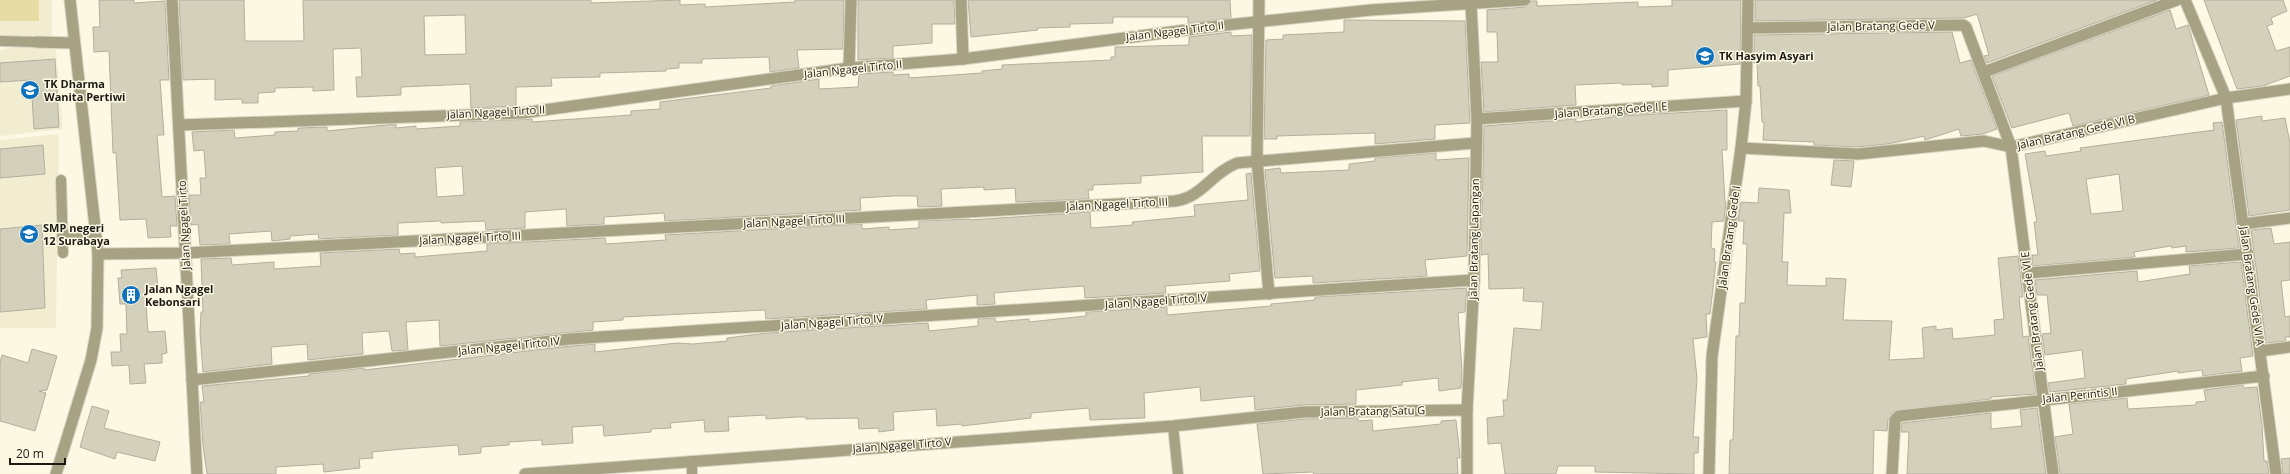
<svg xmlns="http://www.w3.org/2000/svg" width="2290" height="474" font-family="'Open Sans',sans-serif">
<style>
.built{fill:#f2edd1}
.green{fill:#e7dda4}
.building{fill:#d3d0bc;stroke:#b2af9c;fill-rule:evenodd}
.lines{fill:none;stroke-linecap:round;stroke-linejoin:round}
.service-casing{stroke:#d8d4c2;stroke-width:12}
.minor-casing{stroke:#d8d4c2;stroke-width:13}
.service{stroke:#a7a283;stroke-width:10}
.minor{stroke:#a7a283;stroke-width:11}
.labels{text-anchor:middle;stroke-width:3;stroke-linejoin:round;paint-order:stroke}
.street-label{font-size:11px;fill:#1b1a13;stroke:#fcf8e3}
.poi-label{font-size:11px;font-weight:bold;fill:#1b1a13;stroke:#fcf8e3;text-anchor:start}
</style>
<rect width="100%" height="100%" fill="#fcf8e3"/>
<g class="built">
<path d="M0 0H52V37L0 46Z"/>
<path d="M55 39 63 129 0 136V50Z"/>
<path d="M59 134 56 328H0V140Z"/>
</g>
<rect class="green" x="0" y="0" width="39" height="21"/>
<g class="building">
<path d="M99 0H134V3L165 1 169 80H160L164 135H157L162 197 175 196 177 226H170L171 237 148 238 146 219 120 220 116 153H113L109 51 94 52 93 27H100Z"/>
<path d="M179 0H244L245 41H304L303 0H591V3L680 0V5L705 4V7L795 2V0H844L843 49 797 50 799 68 770 72 769 57 702 59V63H679V68L666 69V71L600 73V77L551 78 552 86 516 87V106L471 108 470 84 401 87V95L357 97 356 77H362L361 48 333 49 334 90 313 91V87L275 88V92L258 93V103H242V99L215 100V79L183 80ZM465 15 466 54 425 55 424 16Z"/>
<path d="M858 0H954L955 24H932V43L893 46V58L858 60Z"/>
<path d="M968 0H1230L1231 18 1188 23V17H1113V23L1070 24V27L1037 28 1038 30 971 37Z"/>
<path d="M1672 0H1741L1740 64 1668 70V86L1652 87V84L1622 85V83L1575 85 1576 105 1484 112 1481 62H1498L1497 32H1487V10L1525 7 1532 1H1537V6L1638 2V7L1672 6Z"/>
<path d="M1755 0H2157L1987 63 1984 56 1989 55 1977 14 1964 18 1755 21Z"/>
<path d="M2204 0H2283L2287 11 2271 18 2273 24 2267 26 2276 51 2290 47V76L2263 86 2237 89Z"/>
<path d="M2170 10 2176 29 2188 25 2209 95 2073 126 2069 113 2012 128 1992 76Z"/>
<path d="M1344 20 1465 21 1470 123 1435 125V139L1375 144V133L1277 136V139H1264L1266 40 1283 39V35L1344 32Z"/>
<path d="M1231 32V36L1252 35 1250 136H1202L1203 172 1141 176V183L1093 185V190H1088L1089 199 1016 202 1015 188 984 190V187L941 189 942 206 918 207 917 196H894L860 198 861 210 665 221 664 213 604 217V224L567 226 566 209 525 212V228L486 230 485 221 441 223V221L398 223V235L319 239 318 234 290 236V239L272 241 271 231 229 234 230 244 200 245 198 224 191 225 189 195H201L200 178H206L204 150 194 151 192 132 234 130 235 138 275 135V132L298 131V128L327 127V131L396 124V128L416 126V129L460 126V122L532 119V122L631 115V111L660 109V102L771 88V86L819 79V89L858 87 859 74 893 72V75L909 74V78L982 73V71L1002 69V65L1111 60V57H1115V47L1189 45V37ZM462 166 464 195 437 197 435 168Z"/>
<path d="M1952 32 1960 63 1971 60 1997 129 1983 134 1961 136 1959 129 1925 140 1924 136 1888 144 1856 147 1814 145V142L1763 140 1764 122H1762L1760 86H1758L1757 63H1754V35Z"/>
<path d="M55 59 59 127 34 129 31 80 0 82V63Z"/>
<path d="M1727 110V150H1722L1725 202H1726L1724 221 1712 222 1711 248 1715 249 1714 262H1716L1710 314H1706L1707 337 1693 339 1697 378 1693 437H1699L1698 453H1694V474L1595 472V466H1558L1556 474H1505L1501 443 1488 444 1487 418 1504 416 1503 400H1507L1514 328 1541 330 1543 302 1523 301 1524 288 1489 289 1488 254 1481 255 1484 126 1576 119V122L1621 116Z"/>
<path d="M2262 116V121L2285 118 2290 143V210L2249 216 2236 120Z"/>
<path d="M2222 122 2239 248 2186 252V246L2172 248 2171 246 2134 252 2135 257 2033 266 2032 255H2038L2034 222H2037L2025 154 2045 151 2046 156 2081 151 2080 148 2214 130 2213 123ZM2119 174 2123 211 2091 214 2086 179Z"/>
<path d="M43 145 45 174 0 178V149Z"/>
<path d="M1436 153V160L1469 158 1467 256 1425 260 1427 276 1313 283V276L1275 278 1265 170 1280 168 1281 173 1349 170V164L1375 161V158Z"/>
<path d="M1834 160 1854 161 1851 187 1831 185Z"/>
<path d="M1251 173 1260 271 1229 274 1230 281 1165 286 1166 293 1085 298 1084 286 1041 289 994 293 995 304 977 305V295L926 300 927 309 766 319 765 310 623 317V320L593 322V330L440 346 439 320 406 322 408 350 392 351 389 331 362 333 363 354 308 360 307 344 271 347 272 364 203 372 200 333 201 312H203L201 259 231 258 232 265 274 262V269L321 266 320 253 399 249 400 254 415 253V257L487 251V244L605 238 606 244 666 240 665 235 862 224V229L889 227V230L919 228V221L970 219V220L1090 212 1091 228 1133 225 1132 222 1195 216 1194 205 1248 200 1246 174Z"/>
<path d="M1759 188 1789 190 1791 213H1784L1782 262H1788L1787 285 1826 286V278L1846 279 1843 320 1892 321 1889 360 1924 358 1922 328 1936 326V330L1952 328 1953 339 1995 335 1994 320 2004 319 1998 258 2018 256 2023 297H2019L2023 337 2028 336 2036 394 1991 397V399L1894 411 1888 419 1887 431 1874 430 1873 474H1729L1730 440H1733L1736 336H1739L1740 303H1745L1747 244H1743L1744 221H1738L1741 202 1758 203Z"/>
<path d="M42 225 45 308 0 312V229Z"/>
<path d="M2271 228 2274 244 2290 242V280L2281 281 2285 317 2290 316V337H2285L2286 341 2266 343 2251 230Z"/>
<path d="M2241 262 2253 356 2240 358 2242 371 2203 376 2202 370 2178 373V371L2126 379V384L2050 392 2048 383 2085 378 2082 350 2045 355 2042 334 2051 333 2047 295H2037L2035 280 2137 271 2138 282 2190 274 2189 266Z"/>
<path d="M156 268 158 289 145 290 148 332 165 331 167 353 162 354V363L144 364 146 383 130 384 129 365 112 366 111 352H121L120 334H127L126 304H120L118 278H122L121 270Z"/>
<path d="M1467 288 1465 312 1458 313 1462 370 1461 388 1439 391 1438 378 1402 382V385L1356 390V404L1304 405 1255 410 1254 396 1201 401 1200 387 1144 393 1145 418 1090 420 1089 408 1031 413V418L962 426V424L937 426 936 409 893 412 894 430 879 432 878 428 859 429 858 418 806 419V417H797L766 419V415L728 417 729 431 705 432 704 420 670 423 671 428 651 429V432L604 436 603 425 572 427 573 443 542 445V440L509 442V445L481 447V453L459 455 458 445 403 449 372 452 373 458 359 459 360 468 324 472 323 464 276 467V474H207L203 445 200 402H204L202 386 309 376V374L364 368V370L571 346 595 344V352L677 343 693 344 727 341V338L767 333 928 323 929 331 978 326V319L995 318 996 322 1029 319V322L1086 316V312L1167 307V315L1271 306V304L1315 300V297Z"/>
<path d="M32 349 57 356 47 390 39 391 46 393 35 431 0 421V363L2 355 28 363Z"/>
<path d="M2243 385 2244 388 2257 387 2262 425 2264 461H2267L2269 474H2060L2055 437 2073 434 2069 404 2127 398 2128 409 2196 405V402L2206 401 2204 390Z"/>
<path d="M92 406 109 411 104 428 160 442 155 461 117 452 115 459 80 447Z"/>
<path d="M2037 408 2046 474H1907L1909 432H1901L1902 423 1991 413V429L2022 426 2020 410Z"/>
<path d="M1358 418V421L1372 420 1373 431 1441 424V421L1456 420 1460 456V458H1457L1458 474H1314L1313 472 1263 474 1257 424 1304 419Z"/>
<path d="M2290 458V474H2283L2281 459Z"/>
</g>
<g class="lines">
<defs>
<g id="service">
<path d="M0 41 36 42"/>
<path d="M61 180 63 253"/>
<path d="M62 235 96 237"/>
<path d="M1173 426 1178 474"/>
<path d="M692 461V474"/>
</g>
<g id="minor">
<path d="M172 0 197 474"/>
<path d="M961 0 963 59"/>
<path d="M1259 0 1257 160 1269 294"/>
<path d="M2185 0 2226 98 2276 474"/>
<path d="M1747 28 1963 25 1966 27 2011 147 2053 474"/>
<path d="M36 42 74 43"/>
<path d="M849 68 851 0"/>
<path d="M1984 72 2177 0"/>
<path d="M1477 119 1746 101"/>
<path d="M180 125 522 113 849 68 963 59 1217 26 1371 10 1525 0"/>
<path d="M1741 148 1858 154 1984 141 2011 147 2226 98 2290 89"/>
<path d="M2243 224 2290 218"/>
<path d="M98 254 185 253 1175 201C1203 197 1210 174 1237 163L1475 143"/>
<path d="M2029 273 2248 254"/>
<path d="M2261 351 2290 347"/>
<path d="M192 380 570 339 1474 280"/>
<path d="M56 474 91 360 97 328 98 254 70 0"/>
<path d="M525 474 1173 426 1304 412 1467 410"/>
<path d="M1467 474V410L1474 280 1477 119 1471 5"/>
<path d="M1709 474 1712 356 1741 148 1746 101 1748 0"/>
<path d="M1892 474 1895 420 1899 416 2264 376"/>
</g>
</defs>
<use href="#service" class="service-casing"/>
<use href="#minor" class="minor-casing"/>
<use href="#service" class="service"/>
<use href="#minor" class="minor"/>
</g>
<defs>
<symbol id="school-disc" viewBox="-11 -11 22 22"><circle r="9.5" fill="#0e71bd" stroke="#fcf8e3"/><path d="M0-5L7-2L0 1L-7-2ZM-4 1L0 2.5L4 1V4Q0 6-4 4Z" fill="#fff"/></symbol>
<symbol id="building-disc" viewBox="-11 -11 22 22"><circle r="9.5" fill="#0e71bd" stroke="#fcf8e3"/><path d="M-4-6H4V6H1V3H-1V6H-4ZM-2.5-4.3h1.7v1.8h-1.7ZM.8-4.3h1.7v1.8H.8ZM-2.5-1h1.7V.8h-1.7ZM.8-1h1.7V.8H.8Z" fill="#fff"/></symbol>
</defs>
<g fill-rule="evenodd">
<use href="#school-disc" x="1694" y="45" width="22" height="22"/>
<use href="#school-disc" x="19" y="79" width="22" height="22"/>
<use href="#school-disc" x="18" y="223" width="22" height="22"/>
<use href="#building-disc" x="120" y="284" width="22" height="22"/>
</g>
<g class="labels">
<g class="street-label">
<text transform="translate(1881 26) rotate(-1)" y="4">Jalan Bratang Gede V</text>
<text transform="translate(1175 31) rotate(-7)" y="4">Jalan Ngagel Tirto II</text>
<text transform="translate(853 69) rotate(-6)" y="4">Jalan Ngagel Tirto II</text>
<text transform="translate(1611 110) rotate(-4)" y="4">Jalan Bratang Gede I E</text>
<text transform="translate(496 112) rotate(-3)" y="4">Jalan Ngagel Tirto II</text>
<text transform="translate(2076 132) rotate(-13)" y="4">Jalan Bratang Gede VI B</text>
<text transform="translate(1117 204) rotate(-3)" y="4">Jalan Ngagel Tirto III</text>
<text transform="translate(794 221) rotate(-3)" y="4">Jalan Ngagel Tirto III</text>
<text transform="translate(184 225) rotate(-93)" y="4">Jalan Ngagel Tirto</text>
<text transform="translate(1729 237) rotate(-82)" y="4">Jalan Bratang Gede I</text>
<text transform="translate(470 238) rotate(-3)" y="4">Jalan Ngagel Tirto III</text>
<text transform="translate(1474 239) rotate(-89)" y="4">Jalan Bratang Lapangan</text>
<text transform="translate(2252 286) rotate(82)" y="4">Jalan Bratang Gede VI A</text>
<text transform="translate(1156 301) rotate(-4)" y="4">Jalan Ngagel Tirto IV</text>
<text transform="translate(2032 311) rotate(-97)" y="4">Jalan Bratang Gede VI E</text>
<text transform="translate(832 322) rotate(-4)" y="4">Jalan Ngagel Tirto IV</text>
<text transform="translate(509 346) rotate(-6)" y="4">Jalan Ngagel Tirto IV</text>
<text transform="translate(2080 395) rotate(-6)" y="4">Jalan Perintis II</text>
<text transform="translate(1373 411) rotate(-1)" y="4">Jalan Bratang Satu G</text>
<text transform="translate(902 445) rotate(-4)" y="4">Jalan Ngagel Tirto V</text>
</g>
<g class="poi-label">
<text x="1719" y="60">TK Hasyim Asyari</text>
<text x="44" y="88">TK Dharma<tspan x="44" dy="13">Wanita Pertiwi</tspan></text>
<text x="43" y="232">SMP negeri<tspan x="43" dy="13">12 Surabaya</tspan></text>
<text x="145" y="293">Jalan Ngagel<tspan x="145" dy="13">Kebonsari</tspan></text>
</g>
</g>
<path d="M10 458v6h55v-6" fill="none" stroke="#1b1a13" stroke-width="2"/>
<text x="16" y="458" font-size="12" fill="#1b1a13" stroke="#fcf8e3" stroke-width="3" paint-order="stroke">20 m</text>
</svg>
